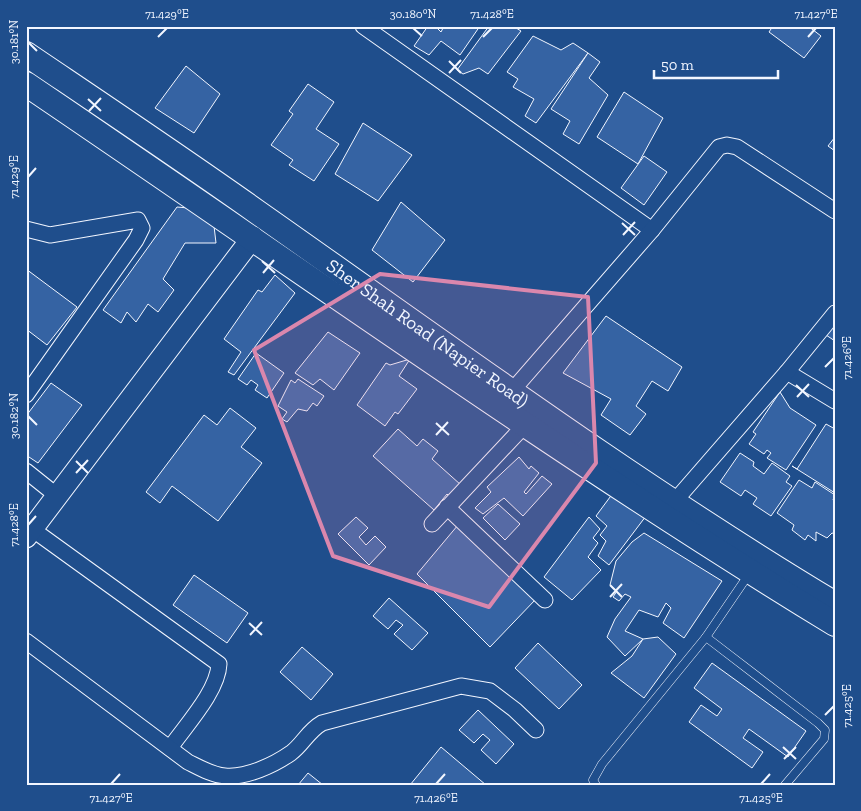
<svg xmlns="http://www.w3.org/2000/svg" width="861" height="811" font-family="'Zilla Slab',serif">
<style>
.building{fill:#3563a3;stroke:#f2f6ff}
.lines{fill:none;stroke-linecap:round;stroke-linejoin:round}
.lane-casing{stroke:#f2f6ff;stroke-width:9}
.street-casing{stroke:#f2f6ff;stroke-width:17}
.secondary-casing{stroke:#f2f6ff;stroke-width:23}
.primary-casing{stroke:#f2f6ff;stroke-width:26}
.lane{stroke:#1f4e8c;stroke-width:8}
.street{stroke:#1f4e8c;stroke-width:15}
.secondary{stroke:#1f4e8c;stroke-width:21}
.primary{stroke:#1f4e8c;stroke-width:24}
.marked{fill:#da87ad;fill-opacity:0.2;stroke:#da87ad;stroke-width:4;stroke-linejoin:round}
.ticks{fill:none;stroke:#f2f6ff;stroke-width:2}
.labels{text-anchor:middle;stroke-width:4;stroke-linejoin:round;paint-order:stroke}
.street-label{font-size:19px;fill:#f2f6ff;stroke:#1f4e8c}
.neatline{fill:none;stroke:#f2f6ff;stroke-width:2}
.ticks-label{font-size:12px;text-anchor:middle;fill:#f2f6ff}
</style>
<rect width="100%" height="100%" fill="#1f4e8c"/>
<g class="building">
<path d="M428 26H435L441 32 444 26H480L460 55 441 41 429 55 414 46Z"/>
<path d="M489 26H513L521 31 488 74 479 68 463 74 457 70Z"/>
<path d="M773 26H808L821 36 804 58 769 32Z"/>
<path d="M533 36 561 50 573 43 588 53 536 123 525 116 534 99 513 87 518 79 507 72Z"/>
<path d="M588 53 600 62 589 78 608 95 579 144 563 134 570 121 551 109Z"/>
<path d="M186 66 220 94 194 133 155 108Z"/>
<path d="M308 84 334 102 316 129 339 144 314 181 289 165 293 160 271 145 293 114 289 111Z"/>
<path d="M624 92 663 118 638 164 597 137Z"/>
<path d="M363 123 412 155 378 201 335 174Z"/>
<path d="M835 137V151L828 146Z"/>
<path d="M644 156 667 172 644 205 621 188Z"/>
<path d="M401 202 445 240 413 282 372 250Z"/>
<path d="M177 207 200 209 214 226 216 243H185L163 279 174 290 158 312 148 304 136 322 127 312 121 323 103 310Z"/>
<path d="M26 269 77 307 47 345 26 329Z"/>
<path d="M275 275 295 293 234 375 228 372 241 352 224 339 258 290 262 292Z"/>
<path d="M606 316 682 367 668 391 652 381 636 406 646 414 630 435 601 415 611 399 563 373Z"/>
<path d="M835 324V341L826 335Z"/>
<path d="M328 332 360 353 334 390 320 379 313 385 295 373Z"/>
<path d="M256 353 284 373 267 398 255 390 258 385 251 380 247 385 238 379Z"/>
<path d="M410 359 399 376 417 389 398 414 395 412 385 426 357 405 386 363 390 365Z"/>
<path d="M298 379 324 396 317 406 313 403 307 411 298 409 287 422 282 419 287 412 278 406 291 380 295 383Z"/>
<path d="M51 383 82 405 38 463 26 455V416Z"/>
<path d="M780 392 790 408 816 425 786 470 767 458 771 453 767 450 764 454 749 444 756 434 753 432Z"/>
<path d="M230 408 256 428 241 447 262 463 218 521 172 486 160 503 146 492 204 415 217 425Z"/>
<path d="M826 424 835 429V493L792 466 797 469Z"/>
<path d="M398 429 417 446 423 439 438 451 432 459 461 485 450 497 447 494 434 510 373 456Z"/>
<path d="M740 453 754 462 753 466 764 474 772 463 790 476 786 482 792 486 771 516 753 504 757 498 745 490 741 496 720 482Z"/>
<path d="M519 457 529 469 531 466 539 473 524 492 526 494 542 476 552 484 523 516 504 498 483 514 475 508 491 492 487 487Z"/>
<path d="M799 480 812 488 815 482 835 495 833 500 835 501V534L832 533 827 538 816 532V541L808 535 805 540 792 530 794 525 777 513Z"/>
<path d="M613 493 646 516 609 565 598 556 606 541 600 535 607 526 596 516Z"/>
<path d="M498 504 520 524 505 540 483 518Z"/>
<path d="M356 517 368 528 359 537 366 545 375 536 386 547 369 565 338 534Z"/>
<path d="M589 517 600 529 593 538 598 543 588 557 601 570 572 600 544 577Z"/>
<path d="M458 525 536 599 490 647 417 574Z"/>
<path d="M644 533 722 581 684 638 663 623 671 608 666 603 658 617 639 610 625 631 643 639 625 656 607 637 615 619 631 597 625 594 619 601 613 597 617 591 610 585 616 561 632 542Z"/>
<path d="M194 575 248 613 227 643 173 605Z"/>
<path d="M389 598 428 633 412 650 394 634 403 625 396 620 388 629 373 616Z"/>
<path d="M658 637 676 654 644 698 611 673 632 656 643 639Z"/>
<path d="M538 643 582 685 559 709 515 668Z"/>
<path d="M302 647 333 674 311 700 280 672Z"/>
<path d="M712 663 806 731 788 757 749 729 743 738 763 752 752 768 689 722 701 705 717 716 722 709 694 688Z"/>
<path d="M478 710 514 744 496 764 481 750 490 740 483 734 474 743 459 730Z"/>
<path d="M441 747 486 785H410Z"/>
<path d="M308 773 323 785H298Z"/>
</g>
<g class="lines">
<defs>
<g id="lane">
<path d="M706 637 818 723 825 730 824 739 785 785"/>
<path d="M596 785 593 780 602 764 706 637 749 574"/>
</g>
<g id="street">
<path d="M363 26 652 230"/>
<path d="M26 229 50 235 138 220 142 228 136 240 26 395"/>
<path d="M787 372 835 401"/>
<path d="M511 392 652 230 719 147 727 145 737 147 835 211"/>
<path d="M26 471 56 495"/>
<path d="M674 502 787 372 835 313"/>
<path d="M447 507 545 600"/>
<path d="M432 524 524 426"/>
<path d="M32 529 219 664C218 691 186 725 170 748"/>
<path d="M26 641 188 762C200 768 212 775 225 776 246 778 274 765 291 753 303 744 308 731 322 723L461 686 490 691 515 710 536 730"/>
</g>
<path id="secondary" d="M26 537 253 237"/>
<g id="primary">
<path id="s1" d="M26 54C103 106 181 158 257 212 448 346 635 484 835 604"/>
<path d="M26 84C295 266 558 455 835 624"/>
</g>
</defs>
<use href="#lane" class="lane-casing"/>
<use href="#street" class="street-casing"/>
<use href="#secondary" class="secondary-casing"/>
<use href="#primary" class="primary-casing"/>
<use href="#lane" class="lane"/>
<use href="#street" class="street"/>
<use href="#secondary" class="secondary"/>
<use href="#primary" class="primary"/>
</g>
<path class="marked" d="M380 274 588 297 596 463 489 607 333 556 254 350Z"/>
<path class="ticks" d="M413 28 422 36M158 37 167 28M483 37 492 28M808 37 816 28M28 42 37 51M449 61 461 73M449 73 461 60M88 99 101 111M89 111 101 98M28 177 36 168M622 223 635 235M623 235 635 222M262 261 275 273M263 273 274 260M825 367 834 358M796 385 809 397M797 397 809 384M28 416 37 425M436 423 449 435M436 435 448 422M76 461 88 473M76 473 88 460M28 525 36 516M610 585 622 597M610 597 622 584M249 623 262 635M250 635 262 622M825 715 834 706M783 747 796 759M784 759 796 747M111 784 120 774M436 784 445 774M761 784 770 774"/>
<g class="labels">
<g class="street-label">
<text dy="7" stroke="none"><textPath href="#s1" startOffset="489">Sher Shah Road (Napier Road)</textPath></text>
</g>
</g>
<rect width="861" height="811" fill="none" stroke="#1f4e8c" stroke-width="55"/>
<path d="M654 70v8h124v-8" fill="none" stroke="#f2f6ff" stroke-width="2.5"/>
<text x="661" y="70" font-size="15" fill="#f2f6ff" stroke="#1f4e8c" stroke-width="4" paint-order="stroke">50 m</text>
<rect x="28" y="28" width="806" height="756" class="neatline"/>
<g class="ticks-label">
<text x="167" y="18">71.429°E</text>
<text x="413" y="18">30.180°N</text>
<text x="492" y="18">71.428°E</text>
<text x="816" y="18">71.427°E</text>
<text transform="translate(14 42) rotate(-90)" y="4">30.181°N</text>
<text transform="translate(14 177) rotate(-90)" y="4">71.429°E</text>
<text transform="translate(847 358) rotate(-90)" y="4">71.426°E</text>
<text transform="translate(14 416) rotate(-90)" y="4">30.182°N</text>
<text transform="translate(14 525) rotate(-90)" y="4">71.428°E</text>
<text transform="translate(847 706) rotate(-90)" y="4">71.425°E</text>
<text x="111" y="802">71.427°E</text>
<text x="436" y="802">71.426°E</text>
<text x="761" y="802">71.425°E</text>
</g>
</svg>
